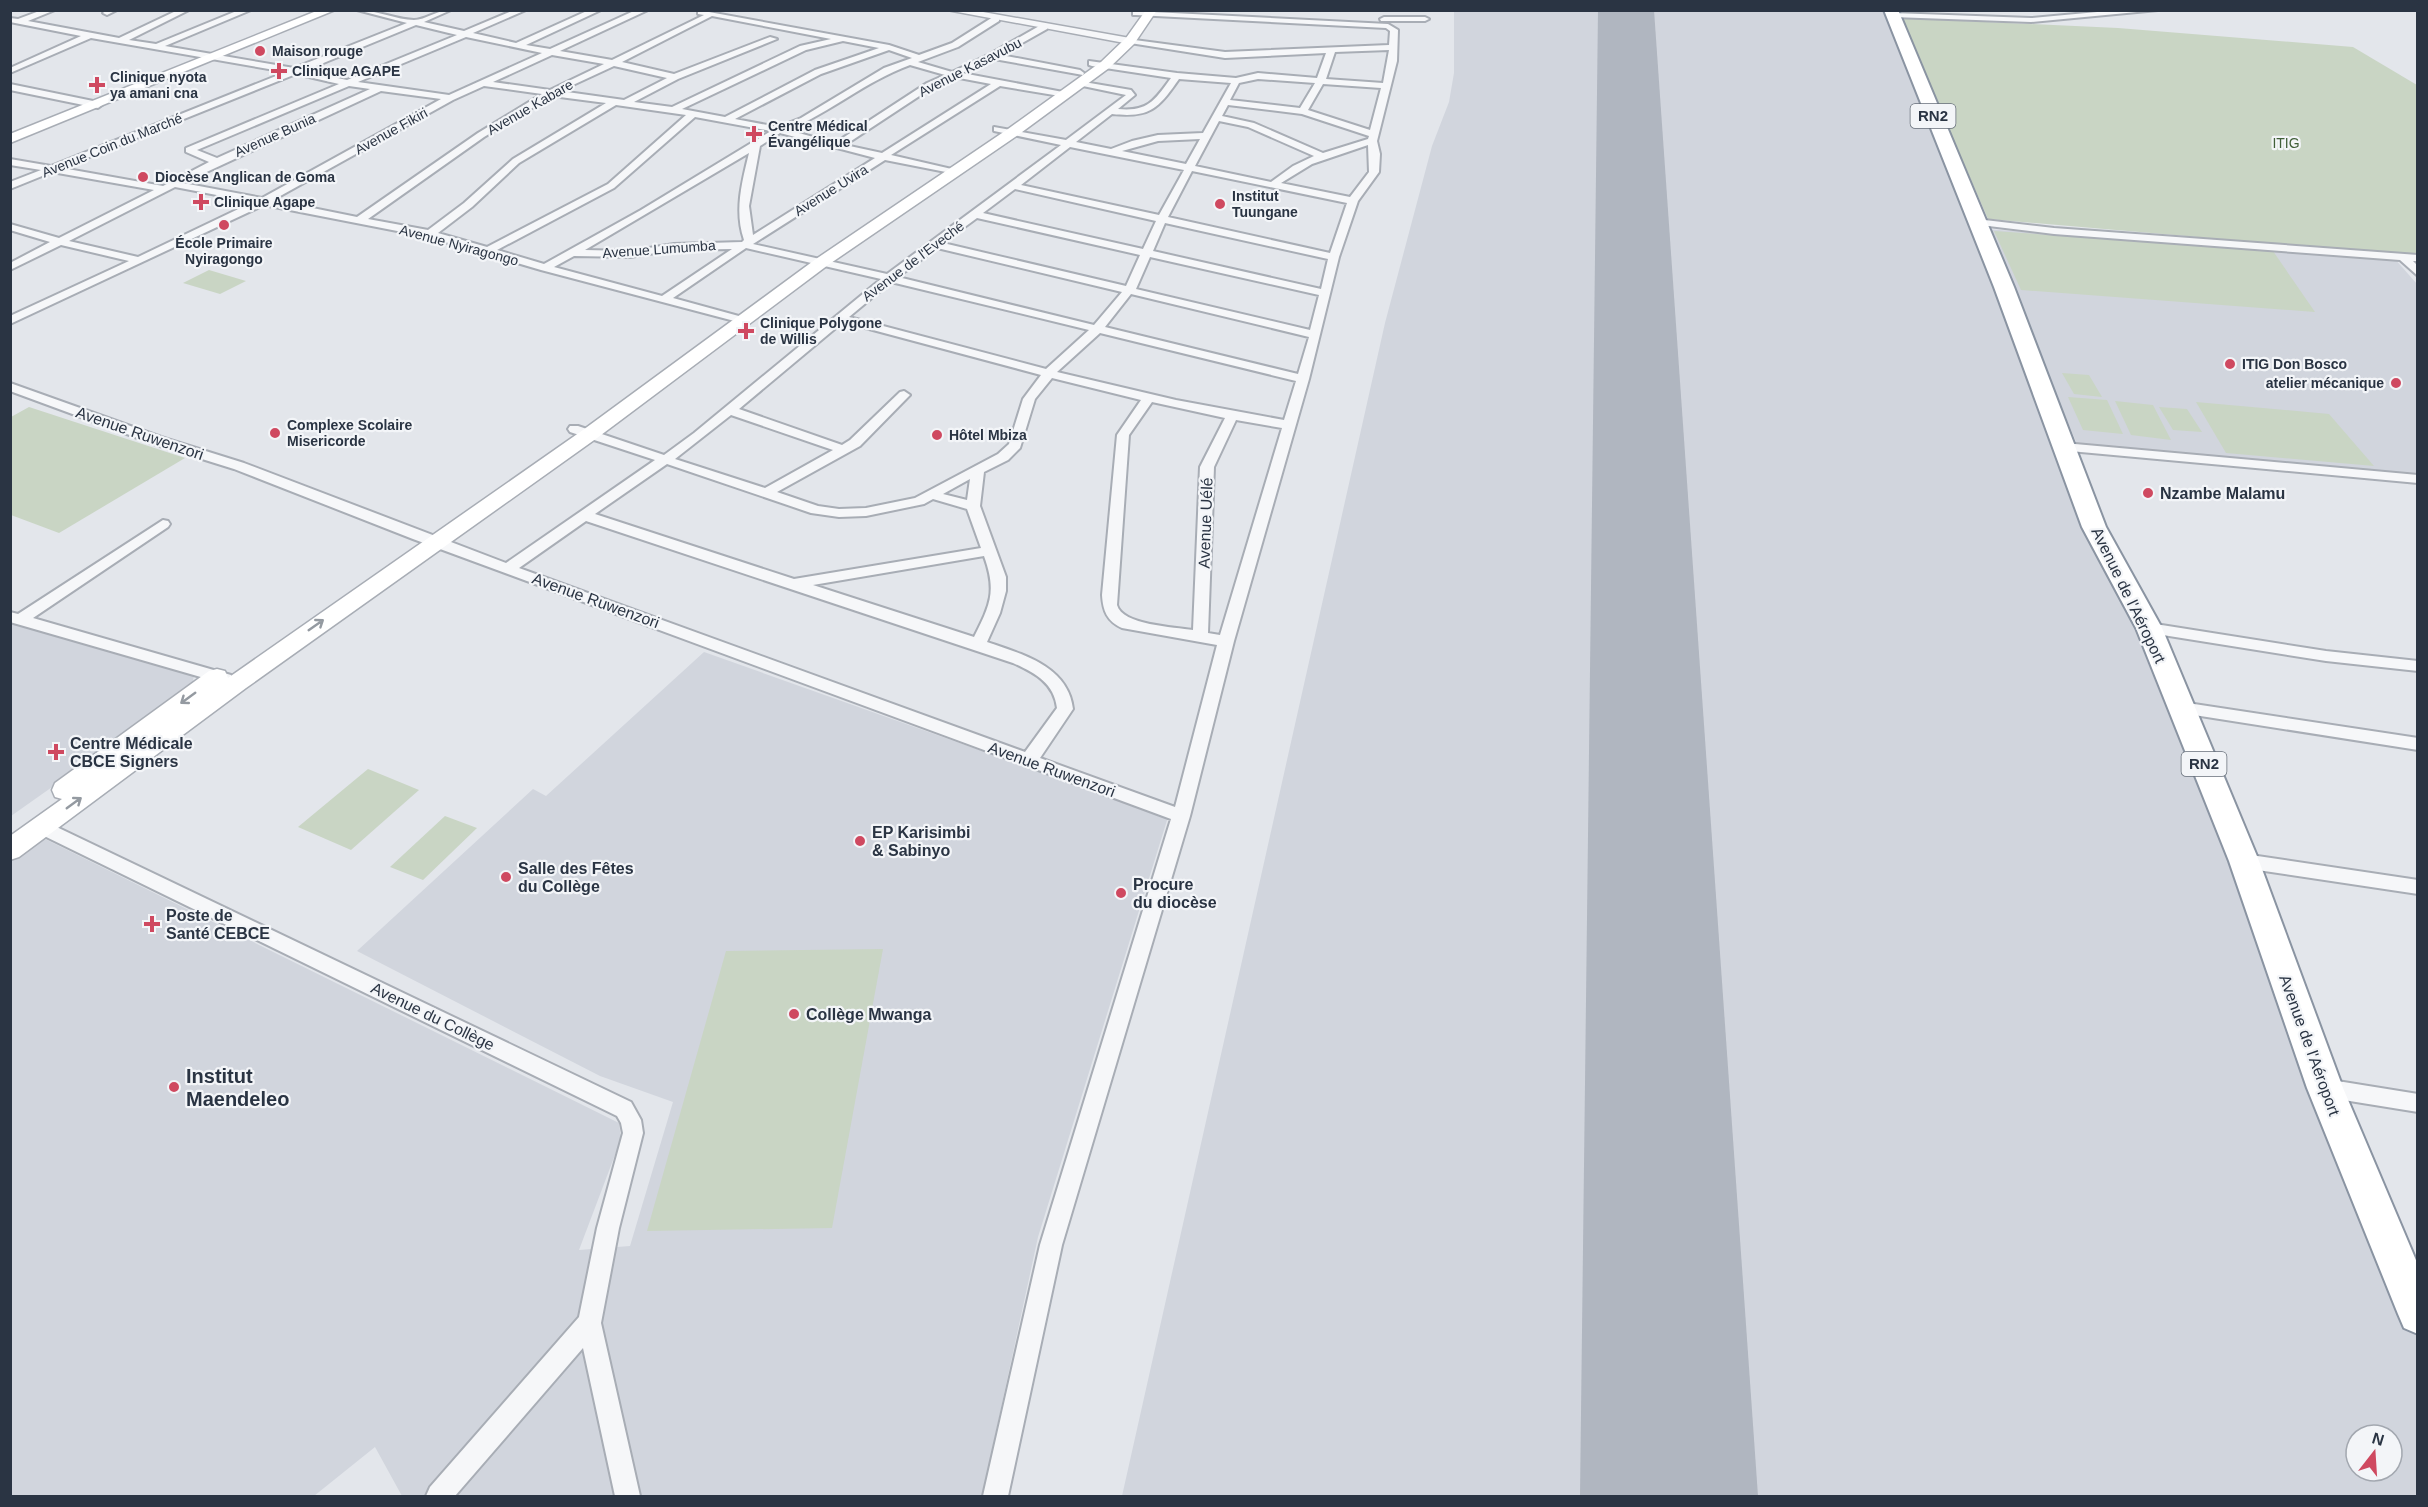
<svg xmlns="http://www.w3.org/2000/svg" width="2428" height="1507" font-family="Arial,sans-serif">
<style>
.built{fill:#d1d5dd;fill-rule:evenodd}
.green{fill:#c9d5c4}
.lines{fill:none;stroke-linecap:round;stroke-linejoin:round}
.runway{fill:#b0b6c0;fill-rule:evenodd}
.minor-casing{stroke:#a8adb5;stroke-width:4}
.tertiary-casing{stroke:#a8adb5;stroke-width:3}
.secondary-casing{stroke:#a8adb5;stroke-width:3}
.trunk-casing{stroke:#8a94a2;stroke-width:4}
.minor{fill:#f6f7f9;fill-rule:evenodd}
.tertiary{fill:#f6f7f9;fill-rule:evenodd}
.secondary{fill:#fff;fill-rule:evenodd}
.trunk{fill:#fff;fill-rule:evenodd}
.oneway{stroke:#949aa1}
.poi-dot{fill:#cf4960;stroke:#f3f5f8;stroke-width:2}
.labels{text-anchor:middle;stroke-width:4.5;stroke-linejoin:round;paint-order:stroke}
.far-poi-label{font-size:14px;font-weight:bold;fill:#2a3443;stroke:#f3f5f8;text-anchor:start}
.far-street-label{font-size:14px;fill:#2a3443;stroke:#f3f5f8}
.far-park-label{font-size:14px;fill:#405f38;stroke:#f3f5f8}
.shield{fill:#f3f5f8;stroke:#666e79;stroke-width:1.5}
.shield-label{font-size:15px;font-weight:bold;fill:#2a3443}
.street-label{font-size:16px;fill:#2a3443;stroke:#f3f5f8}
.poi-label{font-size:16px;font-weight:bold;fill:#2a3443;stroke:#f3f5f8;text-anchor:start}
.near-poi-label{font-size:20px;font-weight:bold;fill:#2a3443;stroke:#f3f5f8;text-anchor:start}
</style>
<rect width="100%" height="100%" fill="#e3e6eb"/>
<g class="built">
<path d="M1454 11H1883L2217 833 2417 1335V1496H1122L1385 323 1432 146 1449 102 1454 73ZM2356 1435H2392V1471H2356Z"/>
<path d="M1985 229 2394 258 2417 284V474L2077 444Z"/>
<path d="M10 622 194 676 191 689 11 816Z"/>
<path d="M704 652 1168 817 1038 1237 982 1496H402L375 1447 314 1496H11L10 856 37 835 619 1123 621 1139 579 1250 630 1246 673 1102 600 1076 357 951 533 789 546 796Z"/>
</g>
<g class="green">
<path d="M1900 18 2118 28 2353 47 2417 85V256L1988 219Z"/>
<path d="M1994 231 2273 251 2315 312 2021 290Z"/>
<path d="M209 270 246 281 220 294 183 283Z"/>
<path d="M2062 373 2089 375 2102 397 2074 394Z"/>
<path d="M2068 397 2107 400 2123 434 2083 430Z"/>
<path d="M2115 401 2153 405 2171 440 2131 435Z"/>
<path d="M2196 402 2329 414 2374 466 2226 453Z"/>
<path d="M29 407 185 458 59 533 11 515V417Z"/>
<path d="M2159 407 2187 409 2202 432 2173 430Z"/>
<path d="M368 769 419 790 351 850 298 827Z"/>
<path d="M445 816 477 828 423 880 390 867Z"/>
<path d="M883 949 832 1228 647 1231 726 951Z"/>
</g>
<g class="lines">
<path class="runway" d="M1598 10H1654L1758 1496H1580Z"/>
<defs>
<g id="minor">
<path d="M42 10H55L28 21 119 38 178 10H189L129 40 156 44 239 10H251L165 46 294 68 407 23 357 10C377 10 397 20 414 20 426 20 436 10 451 10L424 22 464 31 514 10H526L473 33 516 43 589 10H601L526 45 550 49 636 10H648L560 51 612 60 704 15 698 14V10L889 45 919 55 952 43 993 17H999V21L958 47 918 62 952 72 990 54 1041 25H1047V29L1001 55 1080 70 1084 73 1083 75 994 59 962 73 1063 92 1067 95 1066 97 1000 86 891 155 956 170V174L885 160 753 244 887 274 1061 145 994 131V127L1066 140 1126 95 1078 85V81L1131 90 1135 95 1118 109C1148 112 1155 100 1171 78L1092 66 1089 65V61L1177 73 1236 78 1258 73 1317 78 1326 53 1225 58 1130 43 1126 41 1127 39 1225 52 1389 45 1390 31 1386 28 1136 15H1133V11L1388 24 1398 30 1397 61 1377 141 1380 154 1379 172 1358 201 1339 257 1309 379 1234 641 1190 816 1062 1245 1008 1496H983L1040 1245 1171 819 413 539 234 469 154 444 10 391V383L164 438 244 463 506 563 655 460 570 432 568 429 570 426H578L664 455 694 433 881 279 746 248 673 298 746 318 748 320 742 323 541 270 428 237 264 205 10 324V316L129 261 61 245 10 270V263L50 242 10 230V224L59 238 154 190 52 172 10 189V182L41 170 10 165V159L51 166 286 72 91 38 10 73V68L81 36 10 22V18L18 19ZM712 16 831 39 800 46 672 107 634 102 678 79 777 39 770 37 674 74 622 62ZM416 25 457 35 347 80 304 71ZM466 37 542 53 449 95 358 82ZM843 41 879 48 815 70 725 117 682 109 806 50ZM889 50 912 58 884 68 801 118 778 127 735 119 821 74ZM1389 50 1383 83 1326 79 1335 52ZM552 55 604 64 550 90 493 82ZM910 65 945 75 927 83 835 143 788 130C831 112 866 81 910 65ZM614 66 667 78 624 100 560 91ZM296 74 339 84 186 148V152L209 162 163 186 62 168ZM954 77 991 84 882 153 845 145 933 87ZM1179 79 1231 83 1203 133 1158 135 1132 141 1111 149 1076 142 1112 114C1150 118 1158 109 1179 79ZM1258 79 1315 83 1300 108 1230 100 1239 83ZM1323 84 1381 88 1370 130 1308 110ZM349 86 370 89 217 158 197 150ZM484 86 542 94 478 133 357 217 273 200 453 100ZM381 91 441 99 262 198 183 183ZM552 96 606 103 513 159 464 203 428 230 368 219 484 137ZM616 105 686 115 608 184 487 247 438 233 472 207 519 163ZM1228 105 1302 114 1369 136 1368 139 1323 153 1254 123 1222 116ZM695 117 771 131 641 210 544 264 497 250 614 188ZM1219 121 1248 127 1314 156 1293 166 1271 182 1195 166ZM780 133 875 158 753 235 749 206 760 146ZM1200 139 1186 164 1122 151 1158 141ZM1368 145 1369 172 1350 197 1281 183 1312 164ZM1070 147 1184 170 1159 215 1021 185ZM749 153C742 182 734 211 744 240L742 242 674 244 630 251 585 250ZM1192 171 1347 203 1330 253 1168 217ZM175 187 253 202 138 257 69 241ZM1015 189 1156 221 1143 249 983 213ZM977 218 1140 255 1126 286 943 243ZM1165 223 1328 259 1321 289 1153 251ZM937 248 1122 292 1094 325 898 277ZM732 249 662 296 554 267 574 256 630 257 674 250ZM1150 257 1319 295 1310 330 1136 289ZM891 282 1089 330 1046 369 849 317ZM1131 294 1309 337 1298 374 1105 327ZM843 322 1041 375 1023 399 1009 444 998 454 915 498 866 508 839 509 818 506 777 492 860 446 910 395 904 391 900 392 850 440 842 445 739 409ZM1100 333 1296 381 1284 420 1176 400 1057 372ZM1052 378 1141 400 1117 435 1102 595C1103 611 1107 621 1122 628L1217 645 1175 807 1040 758 1073 709C1068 666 1022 654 987 642L1000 613 1006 591V577L980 506 984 472 1008 460 1020 448 1035 399ZM1152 402 1225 418 1200 467 1193 630C1174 627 1122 625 1117 605L1129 435ZM731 415 833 450 765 488 675 459ZM1236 420 1282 428 1220 635 1208 633 1214 467ZM667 464 811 513 839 517 866 516 924 504 933 499 967 509 981 548 794 579 595 514ZM970 479 967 500 943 494ZM586 521 1013 663C1035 673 1054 683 1057 708L1025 752 519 568ZM984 556C997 592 990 605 974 637L813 585Z"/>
<path d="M106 10H117L107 15 103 13Z"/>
<path d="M2119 10H2158L2031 22 1893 17 1889 15 1893 13 2031 18Z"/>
<path d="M1384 17H1425L1429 19 1425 21H1381L1380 19Z"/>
<path d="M10 84 98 102 102 105 98 108 10 90Z"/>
<path d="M1976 219 2054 228 2418 255V261H2413L2418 266V276L2400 260 2054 234 1972 224V220Z"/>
<path d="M2064 443 2418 475V483L2059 450 2058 447 2059 444Z"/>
<path d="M163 520 168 521 170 524 168 527 33 618 231 675 233 679 231 683 225 684 10 622V612L18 614Z"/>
<path d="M2149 623 2326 651 2418 661V671L2326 661 2144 632 2141 628 2144 624Z"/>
<path d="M2181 702 2418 738V750L2175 712 2173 708 2175 704Z"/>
<path d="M42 820 631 1102 641 1120 643 1133 619 1228 601 1323 640 1496H615L583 1348 455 1496H426L430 1487 579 1317 597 1228 623 1133 621 1123 617 1116 36 832 33 827 36 822Z"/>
<path d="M2244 854 2418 880V894L2244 868 2238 866 2235 861 2238 856Z"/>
<path d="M2325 1079 2418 1094V1112L2325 1097 2318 1095 2315 1088 2318 1081Z"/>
</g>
<path id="tertiary" d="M947 10H972L1130 38 1135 41 1130 44Z"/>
<g id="secondary">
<path d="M319 10H335L10 143V134Z"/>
<path d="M1146 10H1157L1134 44 1109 68 1018 135 828 265 597 438 246 688 19 857 10 860V836L62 799 55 797 52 790 55 783 209 671 217 669 225 671 228 678 583 430 816 259 1008 129 1101 62 1126 38Z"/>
</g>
<path id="trunk" d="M1884 10H1898L2014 287 2106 527 2162 628 2259 861 2343 1088 2418 1265V1334L2404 1328 2398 1314 2307 1088 2229 861 2136 628 2082 527 1994 287Z"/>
</defs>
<use href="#minor" class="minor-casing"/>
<use href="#tertiary" class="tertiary-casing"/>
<use href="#secondary" class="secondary-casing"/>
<use href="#trunk" class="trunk-casing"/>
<use href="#minor" class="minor"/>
<use href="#tertiary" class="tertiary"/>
<use href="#secondary" class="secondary"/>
<use href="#trunk" class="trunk"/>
</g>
<defs><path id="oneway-shaft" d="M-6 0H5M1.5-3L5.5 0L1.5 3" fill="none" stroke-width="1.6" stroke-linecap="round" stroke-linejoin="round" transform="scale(1.5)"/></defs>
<g class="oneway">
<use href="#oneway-shaft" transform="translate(316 625) rotate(-35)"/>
<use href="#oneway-shaft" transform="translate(188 698) rotate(144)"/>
<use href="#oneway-shaft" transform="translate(74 803) rotate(-36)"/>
</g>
<g class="poi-dot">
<circle cx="260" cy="51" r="6"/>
<path d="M276 62h6v6h6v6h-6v6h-6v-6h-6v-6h6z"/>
<path d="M94 76h6v6h6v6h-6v6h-6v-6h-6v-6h6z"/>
<path d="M751 125h6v6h6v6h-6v6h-6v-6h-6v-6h6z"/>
<circle cx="143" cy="177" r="6"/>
<path d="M198 193h6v6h6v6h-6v6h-6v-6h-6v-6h6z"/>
<circle cx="1220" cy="204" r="6"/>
<circle cx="224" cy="225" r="6"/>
<path d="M743 322h6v6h6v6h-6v6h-6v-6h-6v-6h6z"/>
<circle cx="2230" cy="364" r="6"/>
<circle cx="2396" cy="383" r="6"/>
<circle cx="275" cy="433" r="6"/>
<circle cx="937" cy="435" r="6"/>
<circle cx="2148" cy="493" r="6"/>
<path d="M53 743h6v6h6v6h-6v6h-6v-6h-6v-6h6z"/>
<circle cx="860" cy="841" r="6"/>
<circle cx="506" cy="877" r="6"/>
<circle cx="1121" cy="893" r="6"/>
<path d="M149 915h6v6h6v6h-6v6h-6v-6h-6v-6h6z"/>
<circle cx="794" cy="1014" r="6"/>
<circle cx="174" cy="1087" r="6"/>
</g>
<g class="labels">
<g class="far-poi-label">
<text x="272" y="56">Maison rouge</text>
<text x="292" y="76">Clinique AGAPE</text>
<text x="110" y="82">Clinique nyota<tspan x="110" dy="16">ya amani cna</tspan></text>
<text x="768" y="131">Centre Médical<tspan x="768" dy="16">Évangélique</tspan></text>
<text x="155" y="182">Diocèse Anglican de Goma</text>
<text x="1232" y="201">Institut<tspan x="1232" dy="16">Tuungane</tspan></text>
<text x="214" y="207">Clinique Agape</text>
<text x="224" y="248" text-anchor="middle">École Primaire<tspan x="224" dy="16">Nyiragongo</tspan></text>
<text x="760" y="328">Clinique Polygone<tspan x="760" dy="16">de Willis</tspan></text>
<text x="2242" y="369">ITIG Don Bosco</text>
<text x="2384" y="388" text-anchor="end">atelier mécanique</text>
<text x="287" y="430">Complexe Scolaire<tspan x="287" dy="16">Misericorde</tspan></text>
<text x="949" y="440">Hôtel Mbiza</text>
</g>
<g class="far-street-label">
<text transform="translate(970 67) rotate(-27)" y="5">Avenue Kasavubu</text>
<text transform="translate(530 107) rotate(-30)" y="5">Avenue Kabare</text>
<text transform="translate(391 131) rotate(-29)" y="5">Avenue Fikiri</text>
<text transform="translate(275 135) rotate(-24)" y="5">Avenue Bunia</text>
<text transform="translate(112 145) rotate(-22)" y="5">Avenue Coin du Marché</text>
<text transform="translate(831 190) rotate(-32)" y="5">Avenue Uvira</text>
<text transform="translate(459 245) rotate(15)" y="5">Avenue Nyiragongo</text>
<text transform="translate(659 249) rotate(-4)" y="5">Avenue Lumumba</text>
<text transform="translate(913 261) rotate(-37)" y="5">Avenue de l'Eveché</text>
</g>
<g class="far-park-label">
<text x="2286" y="148">ITIG</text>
</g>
<g class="shield">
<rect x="1910.5" y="104" width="45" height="24" rx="4.5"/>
<rect x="2181.5" y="752" width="45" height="24" rx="4.5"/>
</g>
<g class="shield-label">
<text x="1933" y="121">RN2</text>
<text x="2204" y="769">RN2</text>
</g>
<g class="street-label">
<text transform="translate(140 433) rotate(19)" y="6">Avenue Ruwenzori</text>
<text transform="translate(1205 523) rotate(-88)" y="6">Avenue Uélé</text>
<text transform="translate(2129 595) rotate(64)" y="6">Avenue de l'Aéroport</text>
<text transform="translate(596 600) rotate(20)" y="6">Avenue Ruwenzori</text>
<text transform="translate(1052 769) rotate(20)" y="6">Avenue Ruwenzori</text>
<text transform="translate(433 1016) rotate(26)" y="6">Avenue du Collège</text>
<text transform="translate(2310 1045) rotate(70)" y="6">Avenue de l'Aéroport</text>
</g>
<g class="poi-label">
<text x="2160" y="499">Nzambe Malamu</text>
<text x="70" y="749">Centre Médicale<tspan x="70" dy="18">CBCE Signers</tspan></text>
<text x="872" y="838">EP Karisimbi<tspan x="872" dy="18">&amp; Sabinyo</tspan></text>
<text x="518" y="874">Salle des Fêtes<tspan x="518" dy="18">du Collège</tspan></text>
<text x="1133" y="890">Procure<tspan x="1133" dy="18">du diocèse</tspan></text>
<text x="166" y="921">Poste de<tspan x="166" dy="18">Santé CEBCE</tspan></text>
<text x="806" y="1020">Collège Mwanga</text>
</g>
<g class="near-poi-label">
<text x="186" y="1083">Institut<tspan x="186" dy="23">Maendeleo</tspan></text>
</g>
</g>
<rect width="2428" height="1507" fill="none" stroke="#2a3443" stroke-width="24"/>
<g transform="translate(2374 1453) rotate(17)"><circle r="28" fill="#f3f5f8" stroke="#a3a8b0" stroke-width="1.5"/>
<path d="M0-4.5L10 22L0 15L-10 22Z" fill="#cf4960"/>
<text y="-9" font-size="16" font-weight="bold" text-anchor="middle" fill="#2a3443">N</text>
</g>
</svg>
